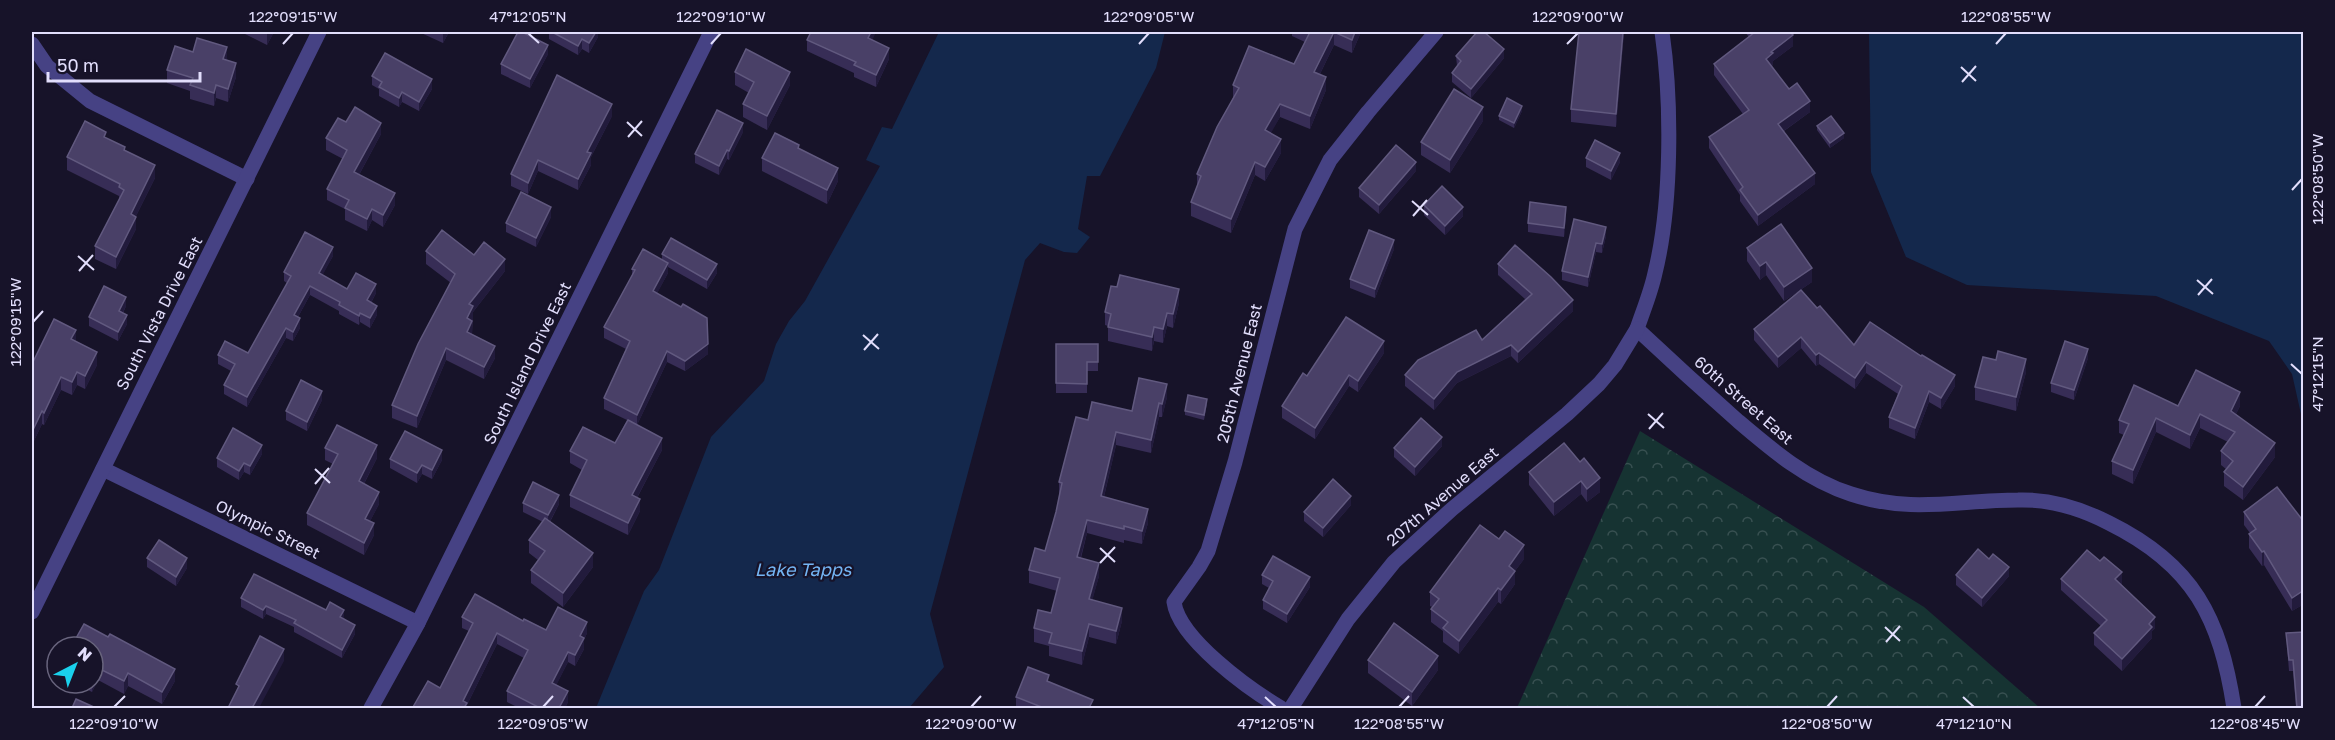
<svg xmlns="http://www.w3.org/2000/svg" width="2335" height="740" font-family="'Golos Text',sans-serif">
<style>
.forest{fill:url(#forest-crowns)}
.water{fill:#14284c}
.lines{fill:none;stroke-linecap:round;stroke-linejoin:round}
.minor{stroke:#464284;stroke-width:15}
.wall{fill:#372d56}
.shaded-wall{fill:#221b3c}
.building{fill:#494067;stroke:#61597f;stroke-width:1.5}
.ticks{fill:none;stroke:#e2defc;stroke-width:2}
.labels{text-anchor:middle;stroke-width:4.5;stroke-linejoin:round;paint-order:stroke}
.street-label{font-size:16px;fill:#e2defc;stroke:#171329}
.water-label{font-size:18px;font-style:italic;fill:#74b5f4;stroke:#171329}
.neatline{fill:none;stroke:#e2defc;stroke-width:2}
.ticks-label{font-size:15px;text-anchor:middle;fill:#e2defc}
</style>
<defs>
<pattern id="forest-crowns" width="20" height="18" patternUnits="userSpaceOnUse" patternTransform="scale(1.5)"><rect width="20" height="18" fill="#163332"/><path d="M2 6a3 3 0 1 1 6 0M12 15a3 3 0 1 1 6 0" fill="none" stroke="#385051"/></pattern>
</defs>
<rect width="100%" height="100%" fill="#171329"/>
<path class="forest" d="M1640 431 1924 607 2040 708H1517Z"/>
<g class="water">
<path d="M939 32H1165L1156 68 1100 176H1087L1078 229 1090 237 1077 253 1064 252 1040 243 1025 260 930 614 944 667 909 708H596L644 591 659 570 711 437 764 381 776 344 789 321 805 301 880 166 866 160 882 127 892 129Z"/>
<path d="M1869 32H2303V423L2292 374 2269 341 2156 296 1967 285 1906 257 1871 172Z"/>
</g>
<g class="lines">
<g class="minor">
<path d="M1662 32C1672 102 1672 204 1655 273 1651 292 1643 311 1637 329 1670 360 1704 391 1738 421 1772 450 1807 480 1851 494 1912 514 1957 500 2018 500 2050 499 2080 508 2109 523 2194 565 2220 618 2234 708"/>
<path d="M32 44 47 66 90 101 247 179"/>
<path d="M103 469 418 623"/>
<path d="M32 612 319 32"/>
<path d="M371 708 418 623 711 32"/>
<path d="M1281 708C1249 689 1179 639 1174 602L1199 567 1208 551 1235 462 1295 229 1330 160 1368 112 1436 32"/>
<path d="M1291 708 1348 619 1394 562 1452 509 1567 414 1599 384 1615 365 1637 329"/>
</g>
</g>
<g class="wall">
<path d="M241 32H274L267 45Z"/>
<path d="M419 32H449L443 43Z"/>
<path d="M549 32H598V37L589 53 582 49 578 55 549 39Z"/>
<path d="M1292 32H1361L1352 53 1334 45 1320 74 1326 90 1310 129 1280 117 1270 133 1281 153 1265 181 1255 175 1231 233 1191 216V202L1197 187V174L1233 98V85L1294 64 1305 42 1292 36Z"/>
<path d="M1624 32 1616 127 1571 122V109Z"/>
<path d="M1745 32H1792H1791L1793 46 1773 61V65L1771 66 1789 89 1810 112 1784 131 1815 184 1758 226 1740 201V195L1709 148V137L1743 114 1714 75V64L1749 37Z"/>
<path d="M807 40H872L889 59 876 87 854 77V73L807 51Z"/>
<path d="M193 52 227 60 236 77 228 102 216 98 214 106 190 99V91L167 83V70Z"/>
<path d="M548 54 530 88 501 74V64Z"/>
<path d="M1456 56 1504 58 1471 98 1452 82V73L1457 66Z"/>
<path d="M735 72 790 85 767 130 743 117V104L749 93 735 85Z"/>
<path d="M372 76 432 89 419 111 402 102 399 107 379 96V89L372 85Z"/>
<path d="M1522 111 1514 128 1499 120V116Z"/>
<path d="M612 116 591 157V165L578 190 538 171 528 194 511 186V174Z"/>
<path d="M1483 121 1450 173 1421 155V142Z"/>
<path d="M346 122 381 134 359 175 395 205 383 227 372 220 367 231 345 220V209L327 200V189L343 159 326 150V138Z"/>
<path d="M1817 126 1844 138 1830 148 1817 130Z"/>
<path d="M743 132 729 160 727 159 719 175 695 163V154Z"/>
<path d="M106 138 125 150 155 178 136 216V229L116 269 95 259V246L119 200V196L67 170V157Z"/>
<path d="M762 158 838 181 827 204 762 171Z"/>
<path d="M1586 158 1620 162 1611 180 1586 167Z"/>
<path d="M1416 171 1379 214 1359 197V188Z"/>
<path d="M1424 205 1463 216 1445 235 1424 215Z"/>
<path d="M1566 216 1564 237 1528 232V223Z"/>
<path d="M551 217 536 247 506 232V223Z"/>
<path d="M1606 236 1602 253 1596 252 1588 287 1562 280V271Z"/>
<path d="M1747 248 1812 282 1784 301 1766 275 1760 280 1747 261Z"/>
<path d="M1394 249 1375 298 1350 288V279Z"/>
<path d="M426 251 474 255 505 271 473 312 472 335 495 358 484 379 446 360 417 428 392 418V405L451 283 426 264Z"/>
<path d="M662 254 717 273 707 289 668 267V273L657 293 708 354 685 371 667 362 637 425 662 450 637 498 640 511 628 535 570 507V495L582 470 570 463V451L615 443 627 420 604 409V398L626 349 604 338V327L632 276V269L662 260Z"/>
<path d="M333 256 322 275 347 289 376 293 371 303 377 315 370 328 360 322 359 325 339 314V311L310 295 298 317 300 328 293 341 286 338 247 407 224 394V385L231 371 218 364V355L248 353 287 283 284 281V272Z"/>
<path d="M1498 264 1573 311 1518 363 1511 356 1457 383 1434 410 1405 386V375L1482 340 1525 299 1498 275Z"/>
<path d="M1179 303 1173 328 1167 326 1163 343 1154 341 1152 351 1108 341V326L1105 325V312Z"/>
<path d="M126 306 123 313 127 324 118 341 89 326V317Z"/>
<path d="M1817 308 1854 345 1955 386 1941 409 1929 402 1915 439 1889 428V417L1898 394 1866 373 1855 389 1819 364 1816 366 1801 348 1778 368 1754 340V329Z"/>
<path d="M76 341 97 365 85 389 77 385 72 395 61 390 44 425 42 424 32 445V364Z"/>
<path d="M1056 344H1098V371H1087V393H1056Z"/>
<path d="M1384 353 1358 392 1349 386 1315 439 1282 418V406L1307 376Z"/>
<path d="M2088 358 2074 400 2051 392V383Z"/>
<path d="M1996 360 2026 372 2016 411 1975 400V387Z"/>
<path d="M1167 397 1162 417H1159L1151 453 1116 445 1104 497 1148 523 1142 544 1124 540V543L1087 533 1081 558 1099 576 1092 600 1122 621 1116 644 1089 637 1082 665 1049 656V646L1034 642V628L1051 613 1057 591 1029 583V570L1045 551 1056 512 1059 496V482L1132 411Z"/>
<path d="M322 400 307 431 286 420V411Z"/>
<path d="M1207 404 1204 420 1185 415V411Z"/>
<path d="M2178 406H2240L2236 414 2275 457 2243 500 2224 486V472L2226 469 2221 465V451L2228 442 2200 428 2190 449 2156 432 2133 484 2112 474V461L2124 435 2119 433V420Z"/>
<path d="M1564 443 1600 492 1587 502 1581 494 1554 516 1529 485V472Z"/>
<path d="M1442 446 1415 476 1394 457V448Z"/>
<path d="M325 448 377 458 364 484 379 504 370 521 374 535 364 555 307 525V513L333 464 325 460Z"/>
<path d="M262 454 250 475 244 472 239 480 217 467V458Z"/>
<path d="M390 459 442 460 432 479 422 474 417 483 390 468Z"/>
<path d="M523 503 559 504 550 522 593 567 563 607 531 583V570L538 560 529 553V540L543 522 523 512Z"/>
<path d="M1351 505 1323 537 1304 521V512Z"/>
<path d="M2244 512 2304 522V604L2292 611 2264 565 2262 566 2249 548V534L2250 533 2244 525Z"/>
<path d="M147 558 187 568 176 586 147 567Z"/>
<path d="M1524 559 1515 571V584L1501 604 1498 602 1459 654 1443 642V631L1431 622V609L1432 607 1430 606V592Z"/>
<path d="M1989 559 2009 576 1982 607 1956 585V575Z"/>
<path d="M1262 575 1310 587 1287 623 1263 609V600L1269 588 1262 584Z"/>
<path d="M2061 579 2122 583 2121 584 2155 628 2152 631V638L2122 671 2094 645V633L2101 626 2061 590Z"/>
<path d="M241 598 344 618 355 634 342 658 294 632V627L266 614 263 619 241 607Z"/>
<path d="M462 617 523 621 546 630 587 633 584 640V649L575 666 568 662 556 685 568 702 565 708H519L507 702V691L524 658 497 644 467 705V708H413V707L440 688 469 631 462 628Z"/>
<path d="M2286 633 2304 708H2296L2293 671H2289Z"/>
<path d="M93 647 175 681 162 704 128 686 124 694 98 680 92 692 74 683H93Z"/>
<path d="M1368 660 1438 670 1412 706 1368 673Z"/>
<path d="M1049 682 1093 708H1021L1016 706V697Z"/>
</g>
<g class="shaded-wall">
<path d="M267 32H274L267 45Z"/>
<path d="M444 32H449L443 43V34Z"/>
<path d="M596 32H598V37L589 53V43Z"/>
<path d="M871 32H876L868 50V38Z"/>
<path d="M1334 32V45L1314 86V72Z"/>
<path d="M1355 32H1361L1352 53V40Z"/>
<path d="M1623 32H1624L1616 127V114Z"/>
<path d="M1793 35V46L1773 61V65L1766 70V59L1771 52Z"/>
<path d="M582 39V49L578 55V46Z"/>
<path d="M548 45V54L530 88V79Z"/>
<path d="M227 47V61L223 59Z"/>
<path d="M889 48V59L876 87V75Z"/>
<path d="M1504 49V58L1471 98V89Z"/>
<path d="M236 63V77L228 102V89Z"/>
<path d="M790 72V85L767 130V116Z"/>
<path d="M1326 77V90L1310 129V116Z"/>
<path d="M432 79V89L419 111V102Z"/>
<path d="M216 85V98L214 106V93Z"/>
<path d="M402 92V102L399 107V98Z"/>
<path d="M1810 101V112L1778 135V124Z"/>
<path d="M612 104V116L591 157V165L578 190V179L587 152Z"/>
<path d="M1280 104V117L1265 144V130Z"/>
<path d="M1522 106V111L1514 128V123Z"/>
<path d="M1483 107V121L1450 173V160Z"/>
<path d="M381 123V134L354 184V172Z"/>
<path d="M743 123V132L729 160V151Z"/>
<path d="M1844 133V138L1830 148V143Z"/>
<path d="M1281 139V153L1265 181V167Z"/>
<path d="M727 150V159L719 175V166Z"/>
<path d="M1620 153V162L1611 180V171Z"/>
<path d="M538 160V171L528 194V183Z"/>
<path d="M1255 162V175L1231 233V219Z"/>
<path d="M1416 162V171L1379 214V205Z"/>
<path d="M155 165V178L131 226V214Z"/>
<path d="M838 168V181L827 204V190Z"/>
<path d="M1815 173V184L1758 226V215Z"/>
<path d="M395 193V205L383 227V215Z"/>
<path d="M551 207V217L536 247V238Z"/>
<path d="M1463 207V216L1445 235V226Z"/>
<path d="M1566 207V216L1564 237V228Z"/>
<path d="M372 209V220L367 231V219Z"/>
<path d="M136 217V229L116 269V257Z"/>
<path d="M1606 227V236L1602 253V244Z"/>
<path d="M1394 240V249L1375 298V289Z"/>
<path d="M1596 243V252L1588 287V277Z"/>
<path d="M333 247V256L319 282V273Z"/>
<path d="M505 259V271L473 312V319L467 330V318L469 304Z"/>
<path d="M1766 262V275L1760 280V266Z"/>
<path d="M668 263V273L653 301V291Z"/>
<path d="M717 264V273L707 289V280Z"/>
<path d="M1812 268V282L1784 301V287Z"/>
<path d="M376 284V293L367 310V300Z"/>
<path d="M310 286V295L294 324V315Z"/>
<path d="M1179 289V303L1173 328V314Z"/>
<path d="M126 297V306L119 320V311Z"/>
<path d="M1573 300V311L1518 363V352Z"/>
<path d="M377 306V315L370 328V318Z"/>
<path d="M360 313V322L359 325V316Z"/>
<path d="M1167 313V326L1163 343V329Z"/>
<path d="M127 315V324L118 341V332Z"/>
<path d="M300 318V328L293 341V332Z"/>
<path d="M472 321V333L467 345V332Z"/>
<path d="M1154 327V341L1152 351V337Z"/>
<path d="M286 328V338L247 407V397Z"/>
<path d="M76 330V343L71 339Z"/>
<path d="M1801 337V348L1778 368V357Z"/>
<path d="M1384 341V353L1358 392V381Z"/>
<path d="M708 344V354L685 371V361Z"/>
<path d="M1511 345V356L1457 383 1434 410V399L1457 372Z"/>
<path d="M495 346V358L484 379V367Z"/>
<path d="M446 348V360L417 428V416Z"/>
<path d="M2088 349V358L2074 400V390Z"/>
<path d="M667 351V362L637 425V415Z"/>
<path d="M97 352V365L85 389V376Z"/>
<path d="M1819 353V364L1816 366V355Z"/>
<path d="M2026 359V372L2016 411V397Z"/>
<path d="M1866 362V373L1855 389V378Z"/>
<path d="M77 372V385L72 395V382Z"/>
<path d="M1349 375V386L1315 439V428Z"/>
<path d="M1955 375V386L1941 409V398Z"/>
<path d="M61 377V390L44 425V413Z"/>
<path d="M1167 384V397L1162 417V404Z"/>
<path d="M322 391V400L307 431V422Z"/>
<path d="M1929 391V402L1915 439V428Z"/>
<path d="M2240 392V406L2231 424V411Z"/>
<path d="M1159 403V417L1151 453V440Z"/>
<path d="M42 411V424L32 445V432Z"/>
<path d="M2200 414V428L2190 449V435Z"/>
<path d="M2156 418V432L2133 484V470Z"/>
<path d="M1116 432V445L1101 509V496Z"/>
<path d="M1442 437V446L1415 476V467Z"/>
<path d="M662 438V450L632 507V495Z"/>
<path d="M2275 443V457L2243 500V487Z"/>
<path d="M262 445V454L250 475V466Z"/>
<path d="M377 445V458L359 493V481Z"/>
<path d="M442 450V460L432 479V470Z"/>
<path d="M244 463V472L239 480V471Z"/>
<path d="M422 465V474L417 483V473Z"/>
<path d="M1600 478V492L1587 502V489Z"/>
<path d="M1581 481V494L1554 516V502Z"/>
<path d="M379 492V504L365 531V519Z"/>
<path d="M559 495V504L548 525V515Z"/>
<path d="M1351 496V505L1323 537V528Z"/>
<path d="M640 499V511L628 535V523Z"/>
<path d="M1148 509V523L1142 544V531Z"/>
<path d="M1087 520V533L1077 570V557Z"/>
<path d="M374 523V535L364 555V543Z"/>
<path d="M1524 545V559L1515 571V584L1501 604V590L1509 566Z"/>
<path d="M2264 551V565L2262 566V552Z"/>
<path d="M593 553V567L563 607V593Z"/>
<path d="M187 558V568L176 586V577Z"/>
<path d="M1099 563V576L1089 613V599Z"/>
<path d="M2009 567V576L1982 607V598Z"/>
<path d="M2122 572V583L2115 590V579Z"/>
<path d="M1310 577V587L1287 623V614Z"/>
<path d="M1498 588V602L1459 654V641Z"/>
<path d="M2304 590V604L2292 611V598Z"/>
<path d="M266 606V614L263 619V610Z"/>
<path d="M1122 608V621L1116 644V631Z"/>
<path d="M344 610V618L340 626V617Z"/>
<path d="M2155 617V628L2152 631V638L2122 671V659L2149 624Z"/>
<path d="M587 622V633L584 640V649L575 666V655L580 636Z"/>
<path d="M1089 624V637L1082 665V651Z"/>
<path d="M355 625V634L342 658V650Z"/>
<path d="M497 633V644L467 705V708H463V701Z"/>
<path d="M284 649V661L259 708H252Z"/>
<path d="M568 652V662L552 694V683Z"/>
<path d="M1438 656V670L1412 706V692Z"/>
<path d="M98 668V680L92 692 93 677Z"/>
<path d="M175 669V681L162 704V692Z"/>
<path d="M128 673V686L124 694V681Z"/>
<path d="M568 691V702L565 708H559Z"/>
</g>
<g class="building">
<path d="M518 32H522L548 45 530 79 501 64Z"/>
<path d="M552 32H596L589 43 582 39 578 46Z"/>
<path d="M811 32H871L868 38 889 48 876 75 854 65 856 62 807 40Z"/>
<path d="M1310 32H1334L1314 72 1326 77 1310 116 1280 104 1265 130 1281 139 1265 167 1255 162 1231 219 1191 202 1201 176 1197 174 1217 127 1239 88 1233 85 1249 46 1294 64Z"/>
<path d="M1334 32H1355L1352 40Z"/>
<path d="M1477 32H1484L1504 49 1471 89 1452 73 1461 61 1456 56Z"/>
<path d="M1579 32H1623L1616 114 1571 109Z"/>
<path d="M1754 32H1790L1793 35 1771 52 1773 53 1766 59 1789 89 1797 83 1810 101 1778 124 1815 173 1758 215 1740 190 1743 187 1709 137 1749 110 1714 64 1755 32Z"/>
<path d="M197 38 227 47 223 59 236 63 228 89 216 85 214 93 190 85 193 78 167 70 175 46 193 52Z"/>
<path d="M746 49 790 72 767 116 743 104 754 82 735 72Z"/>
<path d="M385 53 432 79 419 102 402 92 399 98 379 87 382 82 372 76Z"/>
<path d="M557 75 612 104 587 152 591 153 578 179 538 160 528 183 511 174Z"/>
<path d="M1454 89 1483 107 1450 160 1421 142Z"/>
<path d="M1507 98 1522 106 1514 123 1499 116Z"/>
<path d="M355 107 381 123 354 172 395 193 383 215 372 209 367 219 345 208 349 200 327 189 347 150 326 138 338 118 346 122Z"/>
<path d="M717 110 743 123 729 151 727 150 719 166 695 154Z"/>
<path d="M1831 116 1844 133 1830 143 1817 126Z"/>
<path d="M85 121 106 132 104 137 125 147 124 150 155 165 131 214 136 217 116 257 95 246 124 190 119 187 120 184 67 157Z"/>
<path d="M775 133 799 145 798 148 838 168 827 190 762 158Z"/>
<path d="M1595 140 1620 153 1611 171 1586 158Z"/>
<path d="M1396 145 1416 162 1379 205 1359 188Z"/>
<path d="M1442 186 1463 207 1445 226 1424 205Z"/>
<path d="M521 192 551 207 536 238 506 223Z"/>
<path d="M1530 202 1566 207 1564 228 1528 223Z"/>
<path d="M1574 219 1606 227 1602 244 1596 243 1588 277 1562 271Z"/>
<path d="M1781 224 1812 268 1784 287 1766 262 1760 266 1747 248Z"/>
<path d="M442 230 474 255 484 242 505 259 469 304 473 306 467 318 472 321 467 332 495 346 484 367 446 348 417 416 392 405 418 344 455 274 426 251Z"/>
<path d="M1369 230 1394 240 1375 289 1350 279Z"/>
<path d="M305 232 333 247 319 273 347 289 356 273 376 284 367 300 377 306 370 318 360 313 359 316 339 305 340 302 310 286 294 315 300 318 293 332 286 328 247 397 224 385 235 364 218 355 225 341 248 353 291 276 284 272Z"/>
<path d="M671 238 717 264 707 280 662 254Z"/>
<path d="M1515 245 1551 277 1573 300 1518 352 1511 345 1457 372 1434 399 1405 375 1418 360 1476 330 1482 340 1532 294 1498 264Z"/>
<path d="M643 249 668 263 653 291 681 307 683 304 707 318 708 344 685 361 667 351 637 415 604 398 630 341 604 327 635 270 632 269Z"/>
<path d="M1120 275 1179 289 1173 314 1167 313 1163 329 1154 327 1152 337 1108 327 1111 314 1105 312 1111 286 1117 287Z"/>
<path d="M104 286 126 297 119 311 127 315 118 332 89 317Z"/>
<path d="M1801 290 1817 308 1820 306 1854 345 1870 322 1921 356 1922 355 1955 375 1941 398 1929 391 1915 428 1889 417 1902 386 1866 362 1855 378 1819 353 1816 355 1801 337 1778 357 1754 329Z"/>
<path d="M1346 317 1384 341 1358 381 1349 375 1315 428 1282 406 1303 373 1307 376Z"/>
<path d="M54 319 76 330 71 339 97 352 85 376 77 372 72 382 61 377 44 413 42 411 32 432V364Z"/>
<path d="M2065 341 2088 349 2074 390 2051 383Z"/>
<path d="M1056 344H1098V362H1087V384L1056 383Z"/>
<path d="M1998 351 2026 359 2016 397 1975 387 1983 357 1996 360Z"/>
<path d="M2196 370 2240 392 2231 411 2275 443 2243 487 2224 472 2233 461 2221 451 2235 432 2200 414 2190 435 2156 418 2133 470 2112 461 2129 424 2119 420 2134 385 2178 406Z"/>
<path d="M1139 378 1167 384 1162 404 1159 403 1151 440 1116 432 1101 496 1148 509 1142 531 1124 526V529L1087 520 1077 557 1099 563 1089 599 1122 608 1116 631 1089 624 1082 651 1049 643 1052 633 1034 628 1038 610 1051 613 1060 578 1029 570 1035 548 1045 551 1056 512 1062 483 1059 482 1076 417 1088 420 1092 402 1132 411Z"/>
<path d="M301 380 322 391 307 422 286 411Z"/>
<path d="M1188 395 1207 399 1204 415 1185 411Z"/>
<path d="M1421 418 1442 437 1415 467 1394 448Z"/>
<path d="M628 420 662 438 632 495 640 499 628 523 570 495 587 460 570 451 583 427 615 443Z"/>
<path d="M337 425 377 445 359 481 379 492 365 519 374 523 364 543 307 513 338 454 325 448Z"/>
<path d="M233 428 262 445 250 466 244 463 239 471 217 458Z"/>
<path d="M405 431 442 450 432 470 422 465 417 473 390 459Z"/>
<path d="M1564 443 1580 462 1584 458 1600 478 1587 489 1581 481 1554 502 1529 472Z"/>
<path d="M1333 479 1351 496 1323 528 1304 512Z"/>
<path d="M533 482 559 495 548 515 523 503Z"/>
<path d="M2277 487 2304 522V590L2292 598 2264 551 2262 552 2249 534 2256 529 2244 512Z"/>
<path d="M545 518 593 553 563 593 531 570 545 551 529 540Z"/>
<path d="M1480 525 1499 539 1505 531 1524 545 1509 566 1515 571 1501 590 1498 588 1459 641 1443 628 1448 622 1431 609 1439 599 1430 592Z"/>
<path d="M159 540 187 558 176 577 147 558Z"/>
<path d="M1978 549 1989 559 1993 554 2009 567 1982 598 1956 575Z"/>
<path d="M2087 550 2100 561 2104 557 2122 572 2115 579 2155 617 2149 624 2152 627 2122 659 2094 633 2107 620 2061 579Z"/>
<path d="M1273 556 1310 577 1287 614 1263 600 1273 581 1262 575Z"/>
<path d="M254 574 326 610 330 602 344 610 340 617 355 625 342 650 294 623 296 620 266 606 263 610 241 598Z"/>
<path d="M475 594 523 621 524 619 546 630 558 607 587 622 580 636 584 638 575 655 568 652 552 683 568 691 559 708H540L507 691 528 650 497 633 463 701 467 703 464 708H416L413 707 428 681 440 688 473 623 462 617Z"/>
<path d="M1394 623 1438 656 1412 692 1368 660Z"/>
<path d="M84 624 108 637 110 634 175 669 162 692 128 673 124 681 98 668 93 677V647H68L73 639 75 640Z"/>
<path d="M2304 632V708H2297L2293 660H2289L2286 633Z"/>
<path d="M260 636 284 649 252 708H228L239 686 236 684Z"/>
<path d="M1028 667 1049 675 1047 681 1093 700 1089 708H1044L1016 697Z"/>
<path d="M76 699 96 708H72Z"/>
</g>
<path class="ticks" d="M528 33 539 43M283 44 293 33M711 44 721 33M1139 44 1149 33M1567 44 1578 33M1996 44 2006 33M1961 67 1976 81M1962 82 1976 66M627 122 642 136M628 137 642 121M2292 190 2302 179M1412 201 1428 215M1413 216 1427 200M78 256 94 270M79 271 93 255M2197 280 2213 294M2198 295 2212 279M33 322 43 311M863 335 879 349M864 350 878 334M2291 364 2302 374M1648 414 1664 428M1649 429 1663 413M315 469 330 483M315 484 329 468M1100 548 1115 562M1100 563 1115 547M1885 627 1900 641M1886 642 1900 626M1265 697 1276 707M1963 697 1974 707M114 707 125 696M543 707 553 696M971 707 981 696M1399 707 1409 696M1827 707 1837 696M2255 707 2265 696"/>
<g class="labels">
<g class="street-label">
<text transform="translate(159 313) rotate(-63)" y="6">South Vista Drive East</text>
<text transform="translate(527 363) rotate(-64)" y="6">South Island Drive East</text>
<text transform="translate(1239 373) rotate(-76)" y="6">205th Avenue East</text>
<text transform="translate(1744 400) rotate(41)" y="6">60th Street East</text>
<text transform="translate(1442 496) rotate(-41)" y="6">207th Avenue East</text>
<text transform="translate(268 529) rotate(26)" y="6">Olympic Street</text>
</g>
<g class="water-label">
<text x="803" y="576">Lake Tapps</text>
</g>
</g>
<rect width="2335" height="740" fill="none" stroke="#171329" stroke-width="66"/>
<g transform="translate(75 665) rotate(42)"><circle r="28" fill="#171329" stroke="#68647d" stroke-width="1.5"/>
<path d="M0-4.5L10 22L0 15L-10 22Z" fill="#1ad1ec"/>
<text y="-9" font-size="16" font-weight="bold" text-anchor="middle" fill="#e2defc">N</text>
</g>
<path d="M48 72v9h152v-9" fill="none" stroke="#e2defc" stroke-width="3"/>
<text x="57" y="72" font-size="18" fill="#e2defc" stroke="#171329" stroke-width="4.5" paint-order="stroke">50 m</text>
<rect x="33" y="33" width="2269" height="674" class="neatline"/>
<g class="ticks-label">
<text x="293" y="22">122°09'15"W</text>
<text x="528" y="22">47°12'05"N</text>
<text x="721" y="22">122°09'10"W</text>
<text x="1149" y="22">122°09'05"W</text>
<text x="1578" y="22">122°09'00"W</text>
<text x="2006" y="22">122°08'55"W</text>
<text transform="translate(2318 179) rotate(-90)" y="5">122°08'50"W</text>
<text transform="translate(16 322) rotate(-90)" y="5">122°09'15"W</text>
<text transform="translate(2318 374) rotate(-90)" y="5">47°12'15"N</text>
<text x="114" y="729">122°09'10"W</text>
<text x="543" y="729">122°09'05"W</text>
<text x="971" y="729">122°09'00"W</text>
<text x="1276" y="729">47°12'05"N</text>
<text x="1399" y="729">122°08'55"W</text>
<text x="1827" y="729">122°08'50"W</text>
<text x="1974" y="729">47°12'10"N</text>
<text x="2255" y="729">122°08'45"W</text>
</g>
</svg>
